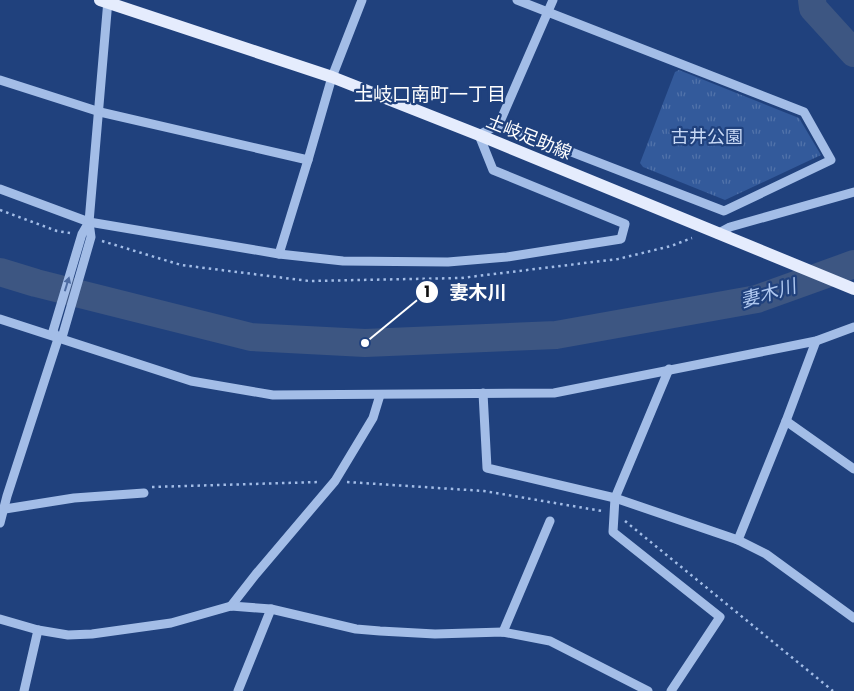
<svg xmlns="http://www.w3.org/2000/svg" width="854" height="691" font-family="Poppins,'Noto Sans JP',sans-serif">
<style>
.park{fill:url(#park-tufts)}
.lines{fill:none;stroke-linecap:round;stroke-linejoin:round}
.river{stroke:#3d5682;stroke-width:28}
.path{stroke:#a3bde7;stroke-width:2.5;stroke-dasharray:2.5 4;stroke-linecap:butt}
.minor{stroke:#a3bde7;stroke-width:9}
.major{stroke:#e5ecfd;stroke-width:12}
.oneway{fill:#4e6ca2}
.labels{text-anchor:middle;stroke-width:4.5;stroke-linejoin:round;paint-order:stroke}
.street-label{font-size:18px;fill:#fff;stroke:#20417d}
.park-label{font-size:18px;fill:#c7d8f5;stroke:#20417d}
.neighbourhood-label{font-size:19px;fill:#fff;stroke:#20417d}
.water-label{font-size:19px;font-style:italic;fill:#aec7ef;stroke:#20417d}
.leader{fill:none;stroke:#fff;stroke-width:2}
.callout-dot{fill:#fff;stroke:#20417d;stroke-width:2}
.mark-label{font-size:15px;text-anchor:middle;font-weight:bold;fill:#111}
.callout-label{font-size:19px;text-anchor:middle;font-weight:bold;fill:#fff;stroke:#20417d;stroke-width:4.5;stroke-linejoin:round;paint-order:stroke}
</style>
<defs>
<pattern id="park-tufts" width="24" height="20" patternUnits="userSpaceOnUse" patternTransform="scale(1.25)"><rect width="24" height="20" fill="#335a9b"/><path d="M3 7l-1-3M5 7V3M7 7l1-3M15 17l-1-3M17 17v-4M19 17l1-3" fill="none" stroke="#5273aa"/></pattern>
</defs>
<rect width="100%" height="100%" fill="#20417d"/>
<path class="park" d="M679 70 799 118 821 155 725 200 643 167 640 163 675 72Z"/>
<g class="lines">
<g class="river">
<path d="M812 0 813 8 854 53"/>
<path d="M0 272 36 283 251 337 365 343 556 335 757 299 854 264"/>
</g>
<g class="path">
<path d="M0 210 57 231 70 233"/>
<path d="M102 241 181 265 309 281 461 278 618 259 671 246 692 238"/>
<path d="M347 482 484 491 602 511"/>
<path d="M152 487 319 482"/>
<path d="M625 521 833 691"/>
</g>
<g class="minor">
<path d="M0 80 100 112 308 160 332 77 362 0"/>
<path d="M499 124 724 211 831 160 804 112 517 0"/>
<path d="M0 189 89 222 279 254 343 261 448 262 507 257 621 239 625 224 493 170 479 135 499 124 553 0"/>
<path d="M717 234 730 227 854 192"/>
<path d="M279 254 308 160"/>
<path d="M0 319 191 381 273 395 554 393 816 341 854 327"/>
<path d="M58 339 53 331 82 234 89 222"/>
<path d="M816 341 786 421 738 540 766 554 854 618"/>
<path d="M669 369 615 498 613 532 720 617 671 691"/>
<path d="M483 393 487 468 615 498 738 540"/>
<path d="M786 421 854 469"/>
<path d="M5 509 74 498 144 493"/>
<path d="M0 523 7 496 58 339 63 334 91 237 89 222 108 0"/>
<path d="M231 606 256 574 335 481 373 418 380 395"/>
<path d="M0 619 38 630 68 635 92 634 171 623 231 606 271 609 356 629 380 631 435 634 503 632 550 641 648 691"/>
<path d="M503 632 550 521"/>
<path d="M24 691 38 630"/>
<path d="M238 691 271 609"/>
</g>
<path class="major" d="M100 0 332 77 479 135 854 289"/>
</g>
<defs><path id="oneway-solid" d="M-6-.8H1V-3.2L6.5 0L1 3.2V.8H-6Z" transform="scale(1.25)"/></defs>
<use class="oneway" href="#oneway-solid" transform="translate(67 284) rotate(-73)"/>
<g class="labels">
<g class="street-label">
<text transform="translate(529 137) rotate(22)" y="6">土岐足助線</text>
</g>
<g class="park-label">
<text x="707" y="143">古井公園</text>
</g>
<g class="neighbourhood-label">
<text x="430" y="101">土岐口南町一丁目</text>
</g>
<g class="water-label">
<text transform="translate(768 293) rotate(-16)" y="7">妻木川</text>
</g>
</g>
<path class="leader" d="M365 343L427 292"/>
<g class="callout-dot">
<circle cx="365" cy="343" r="5"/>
<circle cx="427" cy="292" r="12"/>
</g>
<g class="mark-label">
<text x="427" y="297">1</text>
</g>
<g class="callout-label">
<text x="478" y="299">妻木川</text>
</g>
</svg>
